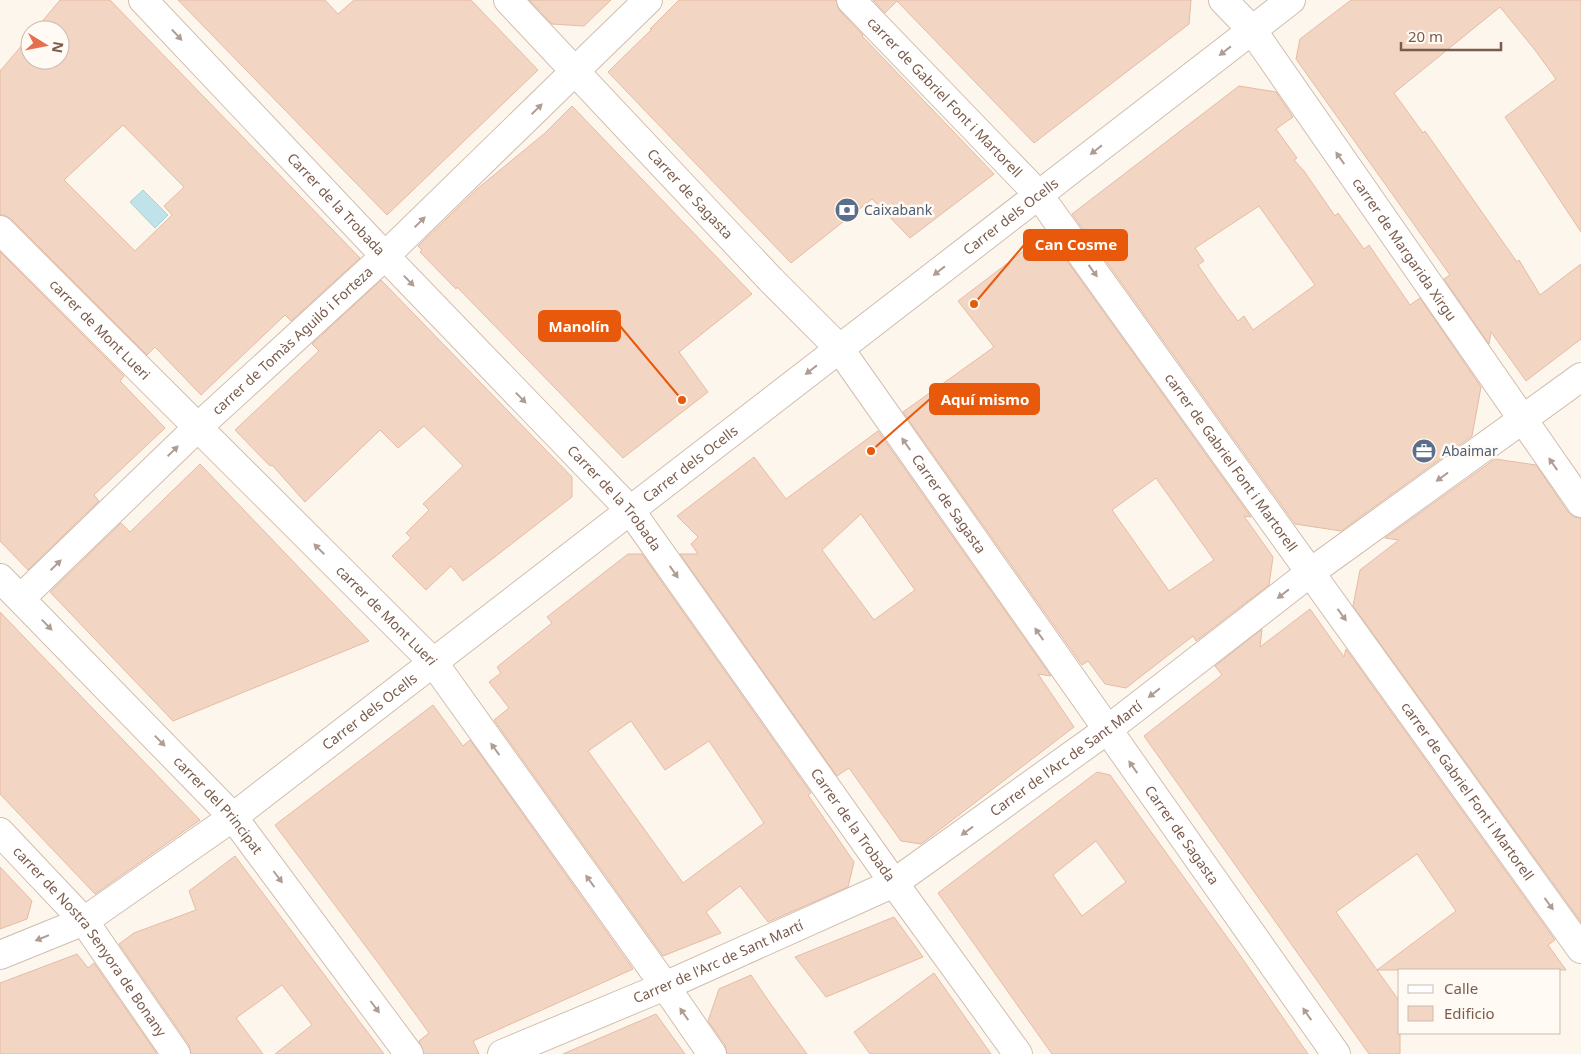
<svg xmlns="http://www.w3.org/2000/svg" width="1581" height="1054" font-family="'Noto Sans',sans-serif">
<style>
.water{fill:#bfe3e8;stroke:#a5d3da}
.building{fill:#f3d5c3;stroke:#e6bba3;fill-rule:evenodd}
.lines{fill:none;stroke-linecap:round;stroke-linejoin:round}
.minor-casing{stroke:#d1beb0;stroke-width:30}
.minor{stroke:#fff;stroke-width:28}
.oneway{fill:#af9d94}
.labels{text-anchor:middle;stroke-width:5;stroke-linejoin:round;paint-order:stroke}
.street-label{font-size:14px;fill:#7a5c4d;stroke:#fffaf3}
.service-label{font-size:14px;fill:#4e5e75;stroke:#fffaf3;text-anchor:start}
.leader{fill:none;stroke:#e8590c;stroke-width:2}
.callout-dot{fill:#e8590c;stroke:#fffaf3;stroke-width:2}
.callout{fill:#e8590c;stroke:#e8590c;stroke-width:2}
.callout-label{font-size:15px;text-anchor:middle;font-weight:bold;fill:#fff}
</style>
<rect width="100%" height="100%" fill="#fdf6ec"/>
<path class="water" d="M143 190 168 215 155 228 130 202Z"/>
<g class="building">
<path d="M60 0H110L360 258 291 321 285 315 201 395 155 347 147 355 11 219 4 215H0V71L30 36V60H60V30H35ZM123 125 184 187 164 206 172 215 135 251 64 180Z"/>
<path d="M178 0H325L338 14 354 0H471L538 70 387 215Z"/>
<path d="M529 0H611L584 26 552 24Z"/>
<path d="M679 0H836L839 10 863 35 862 36 994 174 910 238 872 199 791 263 608 72 652 29H650Z"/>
<path d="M873 0H1191L1189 24 1034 143 897 1 885 13Z"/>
<path d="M1351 0H1581V232L1505 117 1556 79 1535 50 1500 7 1394 93 1423 133 1425 131 1517 262 1519 260 1540 295 1581 264V339L1526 381 1491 332 1489 344 1444 279 1450 275 1296 59 1300 39Z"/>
<path d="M1239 86 1276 92 1293 117 1276 129 1297 158 1294 160 1304 171 1335 216 1338 213 1364 249 1369 245 1410 305 1420 298 1481 387 1472 436 1341 531 1295 524 1072 214ZM1259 206 1315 285 1253 330 1244 316 1238 321 1218 294 1198 265 1204 261 1195 248Z"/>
<path d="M572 106 752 294 679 352 708 392 623 458 457 287 456 289 420 252 422 250 418 246 477 189 545 133Z"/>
<path d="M1047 233 1251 517 1244 516 1273 557 1269 585 1196 641 1193 636 1126 688 1105 684 1088 661 1082 665 903 412 994 347 958 301ZM1156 478 1214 560 1169 591 1112 510Z"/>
<path d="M0 252 124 376 120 381 165 428 94 495 99 501 28 570 0 541Z"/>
<path d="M381 280 572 477V497L496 556 463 581 451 566 426 590 392 556 411 538 406 533 429 510 423 504 463 466 424 426 398 448 380 430 305 502 272 465 270 466 235 430 319 351 312 344Z"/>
<path d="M878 431 1051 676 1038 674 1074 727 921 844 901 841 849 768 837 776 680 554H698L691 544 698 537 677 516 754 457 786 499ZM861 514 915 590 874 620 822 550Z"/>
<path d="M1495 459 1536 465 1568 512 1574 517 1581 518V922L1353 606 1360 570 1399 540 1385 538Z"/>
<path d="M200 464 369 641 173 721 50 592 121 523 130 532Z"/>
<path d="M628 554H642L811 793 808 795 854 862 848 887 768 922 740 886 706 912 721 933 663 956 494 720 509 708 489 682 501 673 497 667 552 623 547 617ZM631 721 665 770 709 741 764 823 683 883 588 751Z"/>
<path d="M1310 609 1344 657 1346 649 1555 940 1548 945 1566 970H1377L1400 1002V1054H1369L1144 736 1222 675 1215 666 1262 629 1260 647ZM1417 854 1456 911 1377 970 1336 912Z"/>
<path d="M0 612 200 820 95 894 0 794Z"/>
<path d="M433 705 463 746 470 740 633 969 473 1041 479 1054H424L419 1041 429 1033 379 964 275 825Z"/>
<path d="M1097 772 1110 775 1237 951 1308 1054H1052L938 893ZM1096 841 1126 882 1082 916 1053 875Z"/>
<path d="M235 856 259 888 384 1054H275L312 1025 282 985 236 1018 263 1054H191L189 1045 119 944 134 933 196 910 189 891Z"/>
<path d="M0 867 32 901 27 919 0 929Z"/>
<path d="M894 917 923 957 826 997 795 957Z"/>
<path d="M77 954 88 968 94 963 157 1054H0V983Z"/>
<path d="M934 973 991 1054H870L854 1032Z"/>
<path d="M751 975 770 1003 807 1054H727L725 1045 708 1021 719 989Z"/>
<path d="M656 1014 685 1054H563Z"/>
</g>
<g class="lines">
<defs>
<g id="minor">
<path id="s1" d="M143 0 385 256 630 510 894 883 1018 1054"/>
<path id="s2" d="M508 0 771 280 839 348 1336 1054"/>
<path id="s3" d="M851 0 1038 194 1581 949"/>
<path id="s4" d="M1223 0 1252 30 1581 503"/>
<path id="s5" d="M0 230 433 662 665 986 712 1054"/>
<path id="s6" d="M0 578 233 817 409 1054"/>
<path id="s7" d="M21 598 197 428 385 256 648 0"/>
<path id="s8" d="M0 832 84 921 176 1054"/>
<path id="s9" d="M0 955 84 921 233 817 1291 0"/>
<path id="s10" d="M502 1054 665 986 894 883 1107 730 1311 572 1581 377"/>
</g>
</defs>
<use href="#minor" class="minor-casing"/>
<use href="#minor" class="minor"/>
</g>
<defs><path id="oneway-solid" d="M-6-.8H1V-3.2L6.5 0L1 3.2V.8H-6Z" transform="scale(1.25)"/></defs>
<g class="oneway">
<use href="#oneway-solid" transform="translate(177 35) rotate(47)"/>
<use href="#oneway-solid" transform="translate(1225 51) rotate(142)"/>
<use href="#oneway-solid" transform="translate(537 109) rotate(-44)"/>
<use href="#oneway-solid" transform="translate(1096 150) rotate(142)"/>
<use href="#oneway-solid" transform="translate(1340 158) rotate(-125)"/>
<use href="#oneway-solid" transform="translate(420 222) rotate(-44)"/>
<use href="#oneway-solid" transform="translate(939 271) rotate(142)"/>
<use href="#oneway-solid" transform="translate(1093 271) rotate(54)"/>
<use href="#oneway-solid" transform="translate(409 281) rotate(46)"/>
<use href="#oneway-solid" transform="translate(811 370) rotate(142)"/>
<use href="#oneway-solid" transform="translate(521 398) rotate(46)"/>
<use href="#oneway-solid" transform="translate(906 444) rotate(-125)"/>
<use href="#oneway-solid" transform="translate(173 451) rotate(-44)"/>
<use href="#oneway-solid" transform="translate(1553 464) rotate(-125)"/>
<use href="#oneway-solid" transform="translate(1442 477) rotate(144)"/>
<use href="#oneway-solid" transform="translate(319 549) rotate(-135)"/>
<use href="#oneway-solid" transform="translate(56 565) rotate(-44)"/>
<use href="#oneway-solid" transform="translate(674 572) rotate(55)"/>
<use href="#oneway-solid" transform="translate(1283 594) rotate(142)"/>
<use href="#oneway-solid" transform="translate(1342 615) rotate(54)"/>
<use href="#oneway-solid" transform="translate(47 625) rotate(46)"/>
<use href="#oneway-solid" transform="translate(1039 634) rotate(-125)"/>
<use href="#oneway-solid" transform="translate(1154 693) rotate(142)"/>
<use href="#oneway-solid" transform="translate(160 741) rotate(46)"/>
<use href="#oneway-solid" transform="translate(495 749) rotate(-126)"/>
<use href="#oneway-solid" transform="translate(1133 767) rotate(-125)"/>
<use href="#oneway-solid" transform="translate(967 831) rotate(144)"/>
<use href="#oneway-solid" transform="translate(278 877) rotate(53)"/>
<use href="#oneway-solid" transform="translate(590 881) rotate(-126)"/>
<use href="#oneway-solid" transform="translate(1549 904) rotate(54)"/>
<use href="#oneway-solid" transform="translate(42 938) rotate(158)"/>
<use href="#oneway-solid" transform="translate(375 1007) rotate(53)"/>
<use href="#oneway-solid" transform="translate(684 1014) rotate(-125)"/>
<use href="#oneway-solid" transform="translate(1307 1014) rotate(-125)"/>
</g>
<defs>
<symbol id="bank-disc" viewBox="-11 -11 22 22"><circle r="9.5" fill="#5c6f8a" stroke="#fffaf3"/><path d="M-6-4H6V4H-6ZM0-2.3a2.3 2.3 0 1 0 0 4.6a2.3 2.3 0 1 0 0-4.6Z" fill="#fff"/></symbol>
<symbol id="office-disc" viewBox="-11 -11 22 22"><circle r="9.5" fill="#5c6f8a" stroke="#fffaf3"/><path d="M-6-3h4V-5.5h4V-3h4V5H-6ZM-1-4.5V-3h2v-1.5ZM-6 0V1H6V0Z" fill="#fff"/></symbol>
</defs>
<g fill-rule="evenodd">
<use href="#bank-disc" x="833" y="196" width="28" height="28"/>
<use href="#office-disc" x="1410" y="437" width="28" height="28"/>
</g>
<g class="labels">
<g class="street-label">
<text dy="5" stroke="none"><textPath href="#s3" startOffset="135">carrer de Gabriel Font i Martorell</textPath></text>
<text dy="5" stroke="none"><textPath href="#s2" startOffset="266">Carrer de Sagasta</textPath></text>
<text dy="5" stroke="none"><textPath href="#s1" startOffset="281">Carrer de la Trobada</textPath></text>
<text dy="5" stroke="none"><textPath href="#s9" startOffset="1255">Carrer dels Ocells</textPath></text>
<text dy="5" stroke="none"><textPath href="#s4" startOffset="309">carrer de Margarida Xirgu</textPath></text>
<text dy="5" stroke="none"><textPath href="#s5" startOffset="141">carrer de Mont Lueri</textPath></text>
<text dy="5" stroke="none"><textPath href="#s7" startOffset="374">carrer de Tomàs Aguiló i Forteza</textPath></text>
<text dy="5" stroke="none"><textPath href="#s3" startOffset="600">carrer de Gabriel Font i Martorell</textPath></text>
<text dy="5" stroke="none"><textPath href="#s9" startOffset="850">Carrer dels Ocells</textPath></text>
<text dy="5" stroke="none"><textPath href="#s1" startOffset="686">Carrer de la Trobada</textPath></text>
<text dy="5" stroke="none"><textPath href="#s2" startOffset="671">Carrer de Sagasta</textPath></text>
<text dy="5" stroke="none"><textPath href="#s5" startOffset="546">carrer de Mont Lueri</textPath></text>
<text dy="5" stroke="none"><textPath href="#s9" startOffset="445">Carrer dels Ocells</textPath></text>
<text dy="5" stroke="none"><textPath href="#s10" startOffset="640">Carrer de l'Arc de Sant Martí</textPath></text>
<text dy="5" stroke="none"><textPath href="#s3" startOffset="1005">carrer de Gabriel Font i Martorell</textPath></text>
<text dy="5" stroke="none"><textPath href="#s6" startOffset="315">carrer del Principat</textPath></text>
<text dy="5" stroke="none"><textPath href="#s1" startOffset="1091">Carrer de la Trobada</textPath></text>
<text dy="5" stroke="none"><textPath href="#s2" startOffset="1076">Carrer de Sagasta</textPath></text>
<text dy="5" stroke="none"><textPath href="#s8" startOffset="142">carrer de Nostra Senyora de Bonany</textPath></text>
<text dy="5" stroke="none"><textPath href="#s10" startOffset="235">Carrer de l'Arc de Sant Martí</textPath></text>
</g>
<g class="service-label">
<text x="864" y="215">Caixabank</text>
<text x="1442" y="456">Abaimar</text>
</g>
</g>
<path class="leader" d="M974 304L1024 245M682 400L620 326M871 451L930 399"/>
<g class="callout-dot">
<circle cx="974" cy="304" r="5"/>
<circle cx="682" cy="400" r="5"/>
<circle cx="871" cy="451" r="5"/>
</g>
<g class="callout">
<rect x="1024" y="230" width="103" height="30" rx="5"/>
<rect x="539" y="311" width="81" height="30" rx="5"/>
<rect x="930" y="384" width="109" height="30" rx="5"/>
</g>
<g class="callout-label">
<text x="1076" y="250">Can Cosme</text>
<text x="579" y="332">Manolín</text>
<text x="985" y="405">Aquí mismo</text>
</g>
<rect x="1398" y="969" width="162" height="65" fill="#fffaf3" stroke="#cabbb1"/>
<rect x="1408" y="985" width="25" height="8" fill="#ffffff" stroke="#cabbb1"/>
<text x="1444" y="994" font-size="15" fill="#7a5c4d">Calle</text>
<rect x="1408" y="1006" width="25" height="15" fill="#f3d5c3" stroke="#cabbb1"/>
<text x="1444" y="1019" font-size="15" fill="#7a5c4d">Edificio</text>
<g transform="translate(45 45) rotate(100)"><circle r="24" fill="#fffaf3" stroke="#cabbb1"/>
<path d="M0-4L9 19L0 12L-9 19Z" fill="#e76f51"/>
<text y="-8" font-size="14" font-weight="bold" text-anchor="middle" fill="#7a5c4d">N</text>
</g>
<path d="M1401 42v8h100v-8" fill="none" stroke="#7a5c4d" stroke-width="2.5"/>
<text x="1408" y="42" font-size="15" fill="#7a5c4d" stroke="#fffaf3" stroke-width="4" paint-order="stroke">20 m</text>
</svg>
